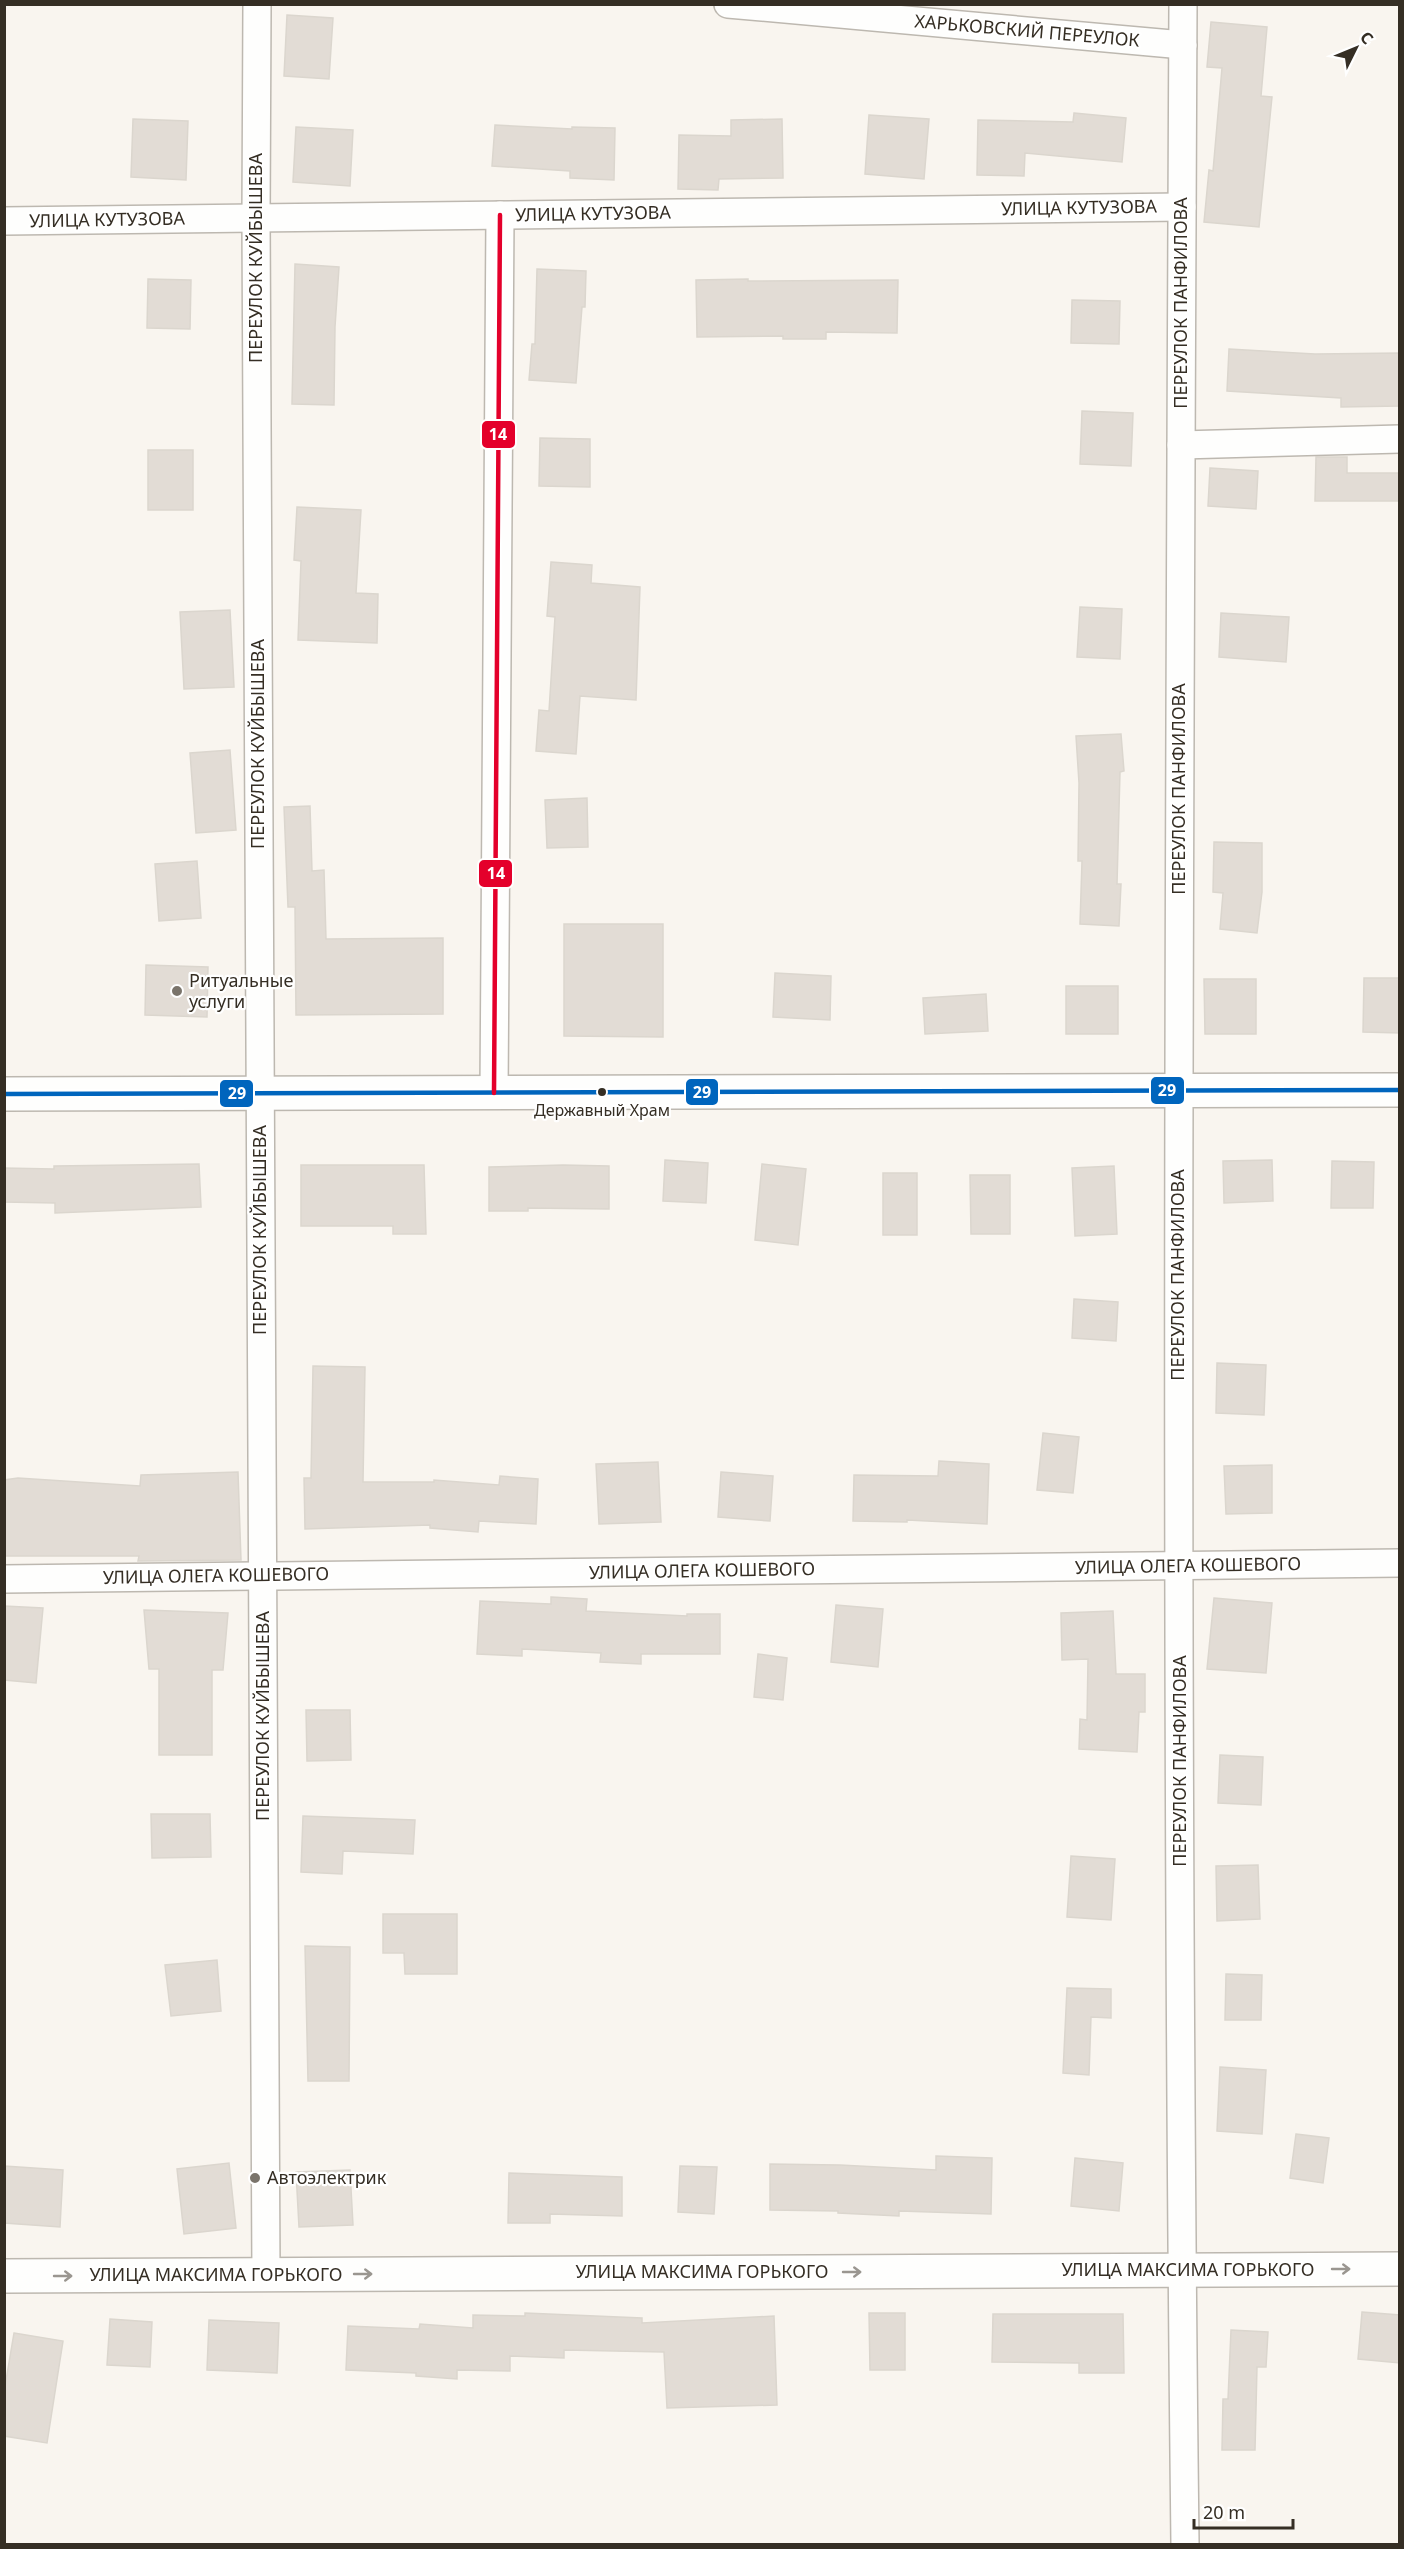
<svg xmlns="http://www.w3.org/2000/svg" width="1404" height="2549" font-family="'Noto Sans',sans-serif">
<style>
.building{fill:#e2dcd5;stroke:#dbd6ce;stroke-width:1.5}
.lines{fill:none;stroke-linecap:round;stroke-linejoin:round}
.street-casing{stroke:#bdb8b0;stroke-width:30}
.secondary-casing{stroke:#bdb8b0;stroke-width:36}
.street{stroke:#fefefd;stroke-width:27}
.secondary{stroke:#fefefd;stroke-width:33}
.bus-1-casing{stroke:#fff;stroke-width:9}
.bus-2-casing{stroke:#fff;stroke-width:9}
.bus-1{stroke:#0065bd;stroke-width:4.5}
.bus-2{stroke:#e4002b;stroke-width:4.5}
.oneway{stroke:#9a9690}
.poi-dot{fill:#7a746b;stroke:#fff;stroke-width:2}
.bus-dot{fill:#352e24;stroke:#fff;stroke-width:2}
.labels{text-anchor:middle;stroke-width:4.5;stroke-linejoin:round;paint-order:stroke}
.bus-label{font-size:16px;fill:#352e24;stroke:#fff}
.street-label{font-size:18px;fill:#352e24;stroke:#fff}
.poi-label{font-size:18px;fill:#352e24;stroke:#fff;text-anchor:start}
.line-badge{stroke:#fff;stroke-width:2}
.badge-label{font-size:16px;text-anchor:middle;font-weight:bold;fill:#fff}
</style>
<rect width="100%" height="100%" fill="#f9f5ef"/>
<g class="building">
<path d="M287 15 333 18 329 79 284 76Z"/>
<path d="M1211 22 1267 27 1261 96 1272 97 1259 227 1204 222 1209 170 1213 171 1222 68 1207 67Z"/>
<path d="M1074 113 1126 118 1122 162 1025 153 1024 176 977 175 978 120 1073 122Z"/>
<path d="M869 115 929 119 924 179 865 174Z"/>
<path d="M133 119 188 121 186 180 131 177Z"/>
<path d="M782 119 783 178 719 179 718 190 678 189 679 135 731 136V120Z"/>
<path d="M495 125 572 129V127L615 128 614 180 570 178V171L492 166Z"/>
<path d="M296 127 353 130 350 186 293 182Z"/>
<path d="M295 264 339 267 335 327 334 405 292 404Z"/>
<path d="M537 269 586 271 585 307H582L576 383 529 380 532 344H535Z"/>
<path d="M148 279 191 280 190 329 147 328Z"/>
<path d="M748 279V281L898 280 897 333 826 332V339H783V336L697 337 696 280Z"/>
<path d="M1072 300 1120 301 1119 344 1071 343Z"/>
<path d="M1229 349 1315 354 1400 353V406L1341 407V398L1227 391Z"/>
<path d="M1082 411 1133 413 1131 466 1080 464Z"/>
<path d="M540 438 590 439V487L539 486Z"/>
<rect x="148" y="450" width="45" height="60"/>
<path d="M1316 457H1347V473H1400V501H1315Z"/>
<path d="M1210 468 1258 471 1256 509 1208 506Z"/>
<path d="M297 507 361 510 356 593 378 594 377 643 298 640 301 561 294 560Z"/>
<path d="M551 562 592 565 591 583 640 587 636 700 580 696 576 754 536 751 539 710 549 711 555 617 547 616Z"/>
<path d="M1080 607 1122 609 1120 659 1077 657Z"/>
<path d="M230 610 234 687 184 689 180 612Z"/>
<path d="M1221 613 1289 617 1286 662 1219 657Z"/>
<path d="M1121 734 1124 771 1120 772 1117 884H1121L1119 926 1080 924 1082 861H1078L1079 783 1076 736Z"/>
<path d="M230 750 236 830 196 833 190 753Z"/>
<path d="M587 798 588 847 547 848 545 800Z"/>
<path d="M310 806 312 871 324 870 326 939 443 938V1014L296 1015 295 907H288L284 807Z"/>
<path d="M1214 842 1262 843V892L1257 933 1220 929 1223 893 1213 892Z"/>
<path d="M197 861 201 918 159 921 155 864Z"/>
<path d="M564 924H663V1037L564 1036Z"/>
<path d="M146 965 208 967 207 1017 145 1015Z"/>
<path d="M775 973 831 976 830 1020 773 1017Z"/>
<path d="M1364 978H1400V1033L1363 1032Z"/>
<path d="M1204 979H1256V1034H1205Z"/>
<rect x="1066" y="986" width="52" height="48"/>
<path d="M986 994 988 1031 925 1034 923 998Z"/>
<path d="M665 1160 708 1163 706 1203 663 1201Z"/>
<path d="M1272 1160 1273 1201 1224 1203 1223 1161Z"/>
<path d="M1332 1161 1374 1162 1373 1208H1331Z"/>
<path d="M199 1164 201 1207 55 1213V1203L4 1202V1168L54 1169V1166Z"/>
<path d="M762 1164 806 1169 798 1245 755 1240Z"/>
<path d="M301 1165H424L426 1234H393V1226H301Z"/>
<path d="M563 1165 609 1166V1209L528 1208V1211H489V1167Z"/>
<path d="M1114 1166 1117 1234 1075 1236 1072 1168Z"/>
<rect x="883" y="1173" width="34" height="62"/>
<path d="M970 1175H1010V1234H971Z"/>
<path d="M1074 1299 1118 1302 1116 1341 1072 1338Z"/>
<path d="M1217 1363 1266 1365 1264 1415 1216 1413Z"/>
<path d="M313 1366 365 1367 363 1482H434V1480L499 1485 500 1476 538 1479 536 1524 479 1521 478 1532 430 1528V1525L305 1529 304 1478H311Z"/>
<path d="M1043 1433 1079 1437 1073 1493 1037 1490Z"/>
<path d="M939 1461 989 1464 987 1524 907 1520V1522L853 1521 854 1475 938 1476Z"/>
<path d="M658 1462 661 1522 599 1524 596 1464Z"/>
<path d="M1272 1465V1513L1226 1514 1224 1466Z"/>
<path d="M238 1472 241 1560 138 1561 139 1556H4V1480L18 1478 140 1486 141 1475Z"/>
<path d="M721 1472 773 1476 770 1521 718 1517Z"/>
<path d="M551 1597 587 1599 586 1611 687 1616V1614H720V1654H641V1664L600 1662 601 1653 522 1649V1656L477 1654 480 1601 551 1604Z"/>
<path d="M1214 1598 1272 1603 1266 1673 1207 1669Z"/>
<path d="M836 1605 883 1609 878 1667 831 1662Z"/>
<path d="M4 1606 43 1608 36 1683 4 1680Z"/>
<path d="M144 1610 228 1613 223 1670H212V1755H159V1669H149Z"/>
<path d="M1113 1611 1116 1674H1145V1712H1139L1137 1752 1079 1749 1080 1719 1087 1720 1088 1659 1062 1660 1061 1613Z"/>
<path d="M758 1654 787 1658 783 1700 754 1697Z"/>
<path d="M306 1710H350L351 1760 307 1761Z"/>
<path d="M1220 1755 1263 1757 1261 1805 1218 1803Z"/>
<path d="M151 1814H210L211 1857 152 1858Z"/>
<path d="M303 1816 415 1820 413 1854 343 1851 342 1874 301 1872Z"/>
<path d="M1071 1856 1115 1859 1111 1920 1067 1917Z"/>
<path d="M1258 1865 1260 1919 1217 1921 1216 1866Z"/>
<path d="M383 1914H457V1974H405L404 1953H383Z"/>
<path d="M305 1946 350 1947 349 2081H308Z"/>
<path d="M217 1960 221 2011 171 2016 165 1965Z"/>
<path d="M1226 1974 1262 1975 1261 2020H1225Z"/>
<path d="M1067 1988 1111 1989V2018L1091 2017 1089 2075 1063 2073Z"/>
<path d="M1220 2067 1266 2070 1262 2134 1217 2131Z"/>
<path d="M1296 2134 1329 2138 1323 2183 1290 2178Z"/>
<path d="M936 2156 992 2158 991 2214 899 2211V2216L838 2213V2211L770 2210V2164L840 2165 936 2170Z"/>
<path d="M1075 2158 1123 2163 1119 2211 1071 2206Z"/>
<path d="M229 2163 236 2228 184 2234 177 2169Z"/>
<path d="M4 2166 63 2170 60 2227 4 2223Z"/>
<path d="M680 2166 717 2167 714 2214 678 2212Z"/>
<path d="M350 2170 353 2225 299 2227 296 2172Z"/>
<path d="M509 2173 622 2177V2216L550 2214V2223H508Z"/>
<path d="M1362 2312 1400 2315V2363L1358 2359Z"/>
<path d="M525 2313 642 2318V2323L774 2316 777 2405 667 2408 664 2352 564 2350V2358L510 2356V2371L457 2370V2379L416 2376V2373L346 2370 348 2326 419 2329 420 2324 473 2328V2315L525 2316Z"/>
<path d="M869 2313H905V2370H870Z"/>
<path d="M993 2314H1123L1124 2373H1079V2363L992 2362Z"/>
<path d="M110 2319 152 2322 150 2367 107 2365Z"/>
<path d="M209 2320 279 2323 277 2373 207 2370Z"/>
<path d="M1231 2330 1268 2332 1266 2367H1257L1255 2450H1222L1223 2399H1228Z"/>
<path d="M14 2333 63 2341 47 2443 4 2436V2392Z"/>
</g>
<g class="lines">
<defs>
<g id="street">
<path d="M257 4 256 218 266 2275"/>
<path d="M728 4 1183 45"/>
<path d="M1183 4C1179 851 1175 1698 1185 2544"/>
<path d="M4 221 1182 207"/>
<path d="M1181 445 1400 439"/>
<path d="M494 1093 500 215"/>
<path d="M4 1579 1400 1563"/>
</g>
<g id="secondary">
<path d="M4 1094 1400 1090"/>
<path d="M4 2276 1400 2269"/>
</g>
</defs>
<use href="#street" class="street-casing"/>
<use href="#secondary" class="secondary-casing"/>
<use href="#street" class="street"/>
<use href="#secondary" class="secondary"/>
<defs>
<path id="bus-1" d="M4 1094 1400 1090"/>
<path id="bus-2" d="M494 1093 500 215"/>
</defs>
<use href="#bus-1" class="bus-1-casing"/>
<use href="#bus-2" class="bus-2-casing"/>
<use href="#bus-1" class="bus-1"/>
<use href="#bus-2" class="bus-2"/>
</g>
<defs><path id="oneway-shaft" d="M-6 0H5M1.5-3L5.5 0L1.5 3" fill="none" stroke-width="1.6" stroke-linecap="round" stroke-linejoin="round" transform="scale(1.5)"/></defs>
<g class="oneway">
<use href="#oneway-shaft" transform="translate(1341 2269)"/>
<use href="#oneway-shaft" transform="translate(852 2272)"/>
<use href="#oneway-shaft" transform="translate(363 2274)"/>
<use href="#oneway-shaft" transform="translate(63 2276)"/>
</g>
<g class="poi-dot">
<circle cx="177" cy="991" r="6"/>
<circle cx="255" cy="2178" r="6"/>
</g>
<circle class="bus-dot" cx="602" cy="1092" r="5"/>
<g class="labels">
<g class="bus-label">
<text x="602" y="1116">Державный Храм</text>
</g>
<g class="street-label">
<text transform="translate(1027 31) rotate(5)" y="6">ХАРЬКОВСКИЙ ПЕРЕУЛОК</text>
<text transform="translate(1079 208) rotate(-1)" y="6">УЛИЦА КУТУЗОВА</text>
<text transform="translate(593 214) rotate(-1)" y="6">УЛИЦА КУТУЗОВА</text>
<text transform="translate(107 220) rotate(-1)" y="6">УЛИЦА КУТУЗОВА</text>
<text transform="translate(256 258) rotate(-90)" y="6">ПЕРЕУЛОК КУЙБЫШЕВА</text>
<text transform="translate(1181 303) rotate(-90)" y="6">ПЕРЕУЛОК ПАНФИЛОВА</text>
<text transform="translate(258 744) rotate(-90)" y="6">ПЕРЕУЛОК КУЙБЫШЕВА</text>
<text transform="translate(1179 789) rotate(-90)" y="6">ПЕРЕУЛОК ПАНФИЛОВА</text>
<text transform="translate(260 1230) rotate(-90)" y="6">ПЕРЕУЛОК КУЙБЫШЕВА</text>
<text transform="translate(1178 1275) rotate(-90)" y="6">ПЕРЕУЛОК ПАНФИЛОВА</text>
<text transform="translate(1188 1566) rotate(-1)" y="6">УЛИЦА ОЛЕГА КОШЕВОГО</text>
<text transform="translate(702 1571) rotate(-1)" y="6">УЛИЦА ОЛЕГА КОШЕВОГО</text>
<text transform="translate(216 1576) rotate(-1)" y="6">УЛИЦА ОЛЕГА КОШЕВОГО</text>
<text transform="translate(263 1716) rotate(-90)" y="6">ПЕРЕУЛОК КУЙБЫШЕВА</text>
<text transform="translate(1180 1761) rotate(-90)" y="6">ПЕРЕУЛОК ПАНФИЛОВА</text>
<text x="1188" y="2276">УЛИЦА МАКСИМА ГОРЬКОГО</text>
<text x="702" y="2278">УЛИЦА МАКСИМА ГОРЬКОГО</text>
<text x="216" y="2281">УЛИЦА МАКСИМА ГОРЬКОГО</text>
</g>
<g class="poi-label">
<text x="189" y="987">Ритуальные<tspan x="189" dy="21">услуги</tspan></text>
<text x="267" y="2184">Автоэлектрик</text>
</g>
</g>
<g class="line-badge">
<rect x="481" y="420" width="35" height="29" rx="6" fill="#e4002b"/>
<rect x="478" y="859" width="35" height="29" rx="6" fill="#e4002b"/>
<rect x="1150" y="1076" width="35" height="29" rx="6" fill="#0065bd"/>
<rect x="685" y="1078" width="34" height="28" rx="6" fill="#0065bd"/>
<rect x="219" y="1079" width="35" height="29" rx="6" fill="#0065bd"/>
</g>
<g class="badge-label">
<text x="498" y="440">14</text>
<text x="496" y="879">14</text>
<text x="1167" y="1096">29</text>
<text x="702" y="1098">29</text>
<text x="237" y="1099">29</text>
</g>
<rect width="1404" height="2549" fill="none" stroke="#352e24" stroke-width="12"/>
<g transform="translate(1356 48) rotate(47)" stroke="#ffffff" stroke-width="4.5" paint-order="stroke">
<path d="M0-4.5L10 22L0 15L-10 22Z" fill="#352e24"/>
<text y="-9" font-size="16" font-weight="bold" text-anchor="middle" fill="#352e24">С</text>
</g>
<path d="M1194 2519v9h99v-9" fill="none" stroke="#352e24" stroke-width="3"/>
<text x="1203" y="2519" font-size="18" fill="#352e24" stroke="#ffffff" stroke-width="4.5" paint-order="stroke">20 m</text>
</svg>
